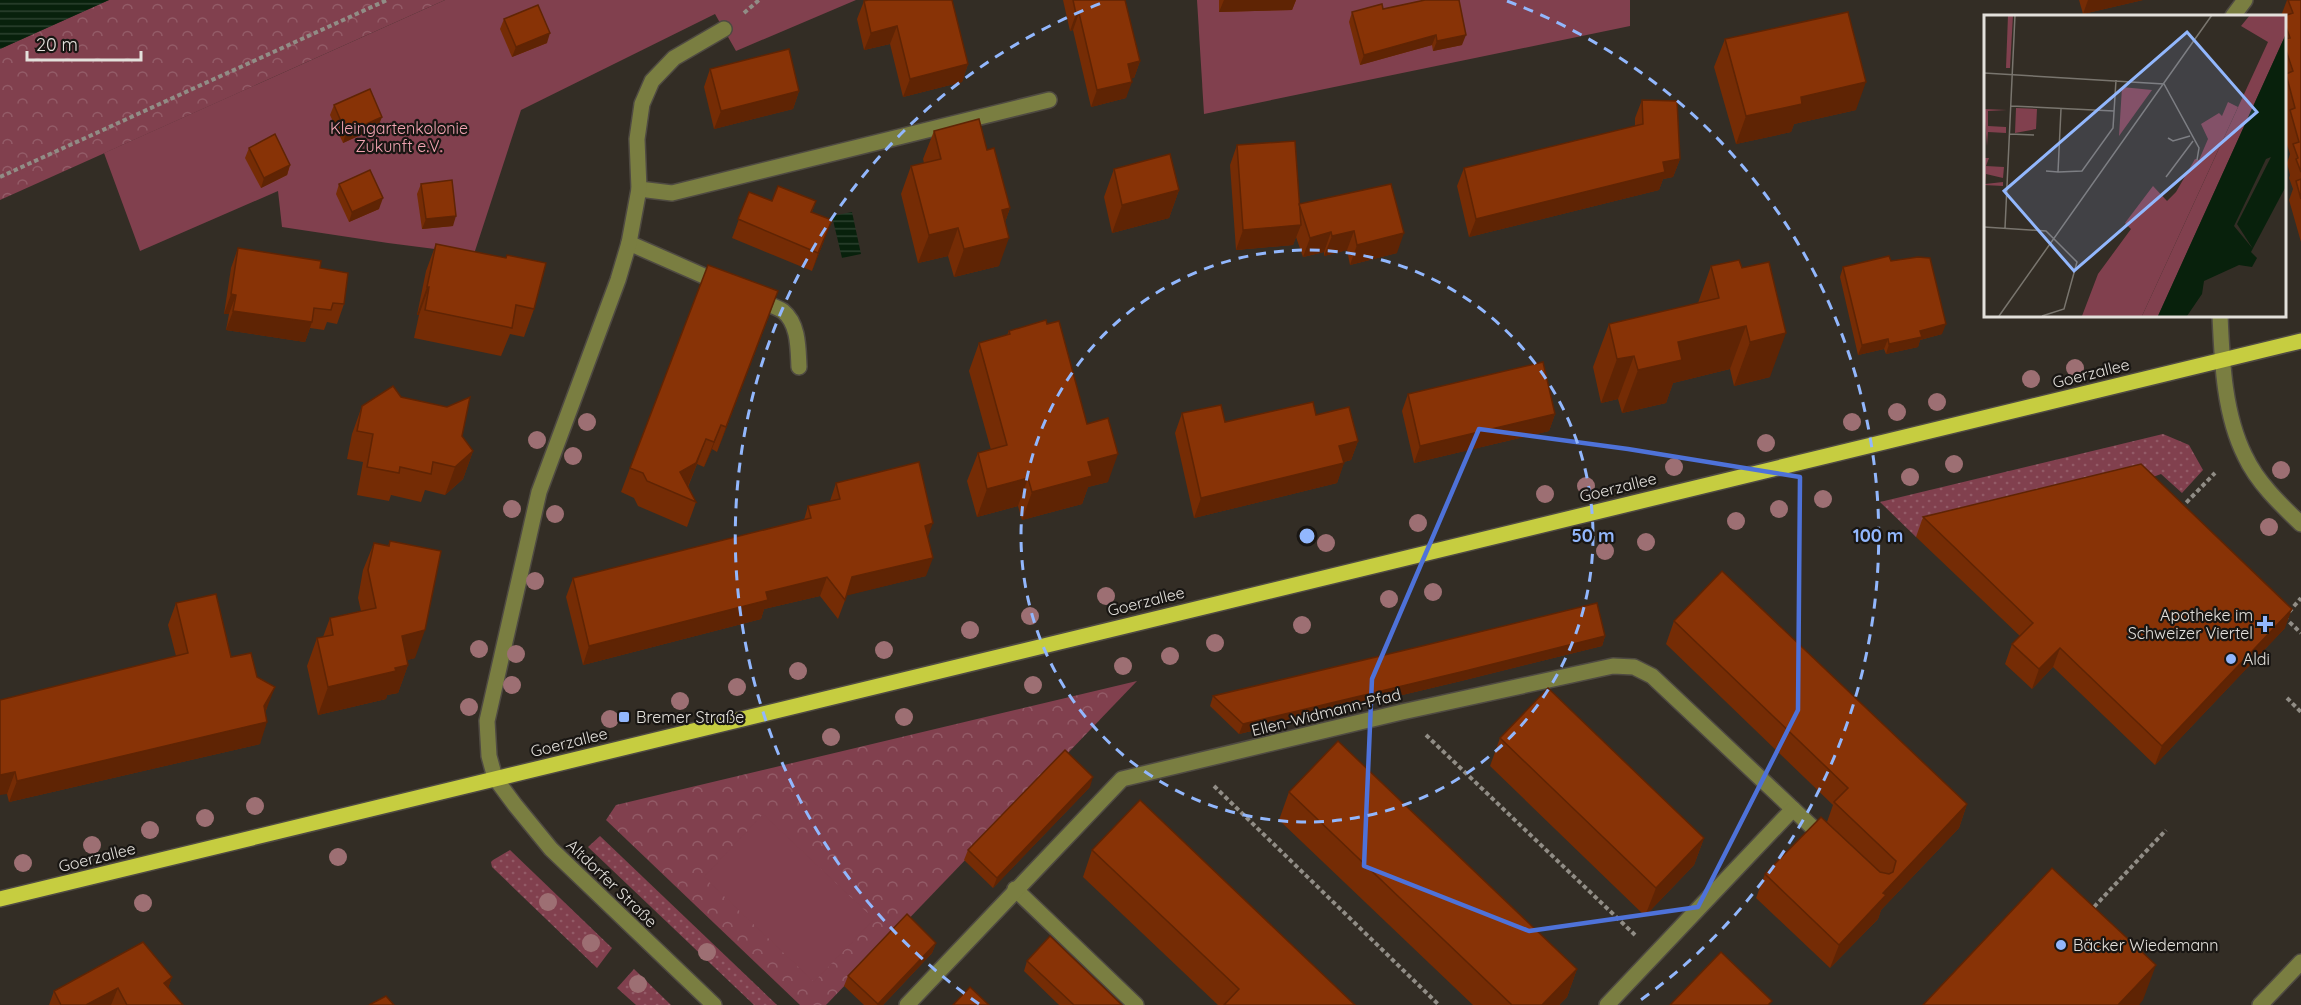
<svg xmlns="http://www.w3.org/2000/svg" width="2301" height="1005" font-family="Quicksand,sans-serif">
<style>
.grass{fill:url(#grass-dots)}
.park{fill:url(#park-crowns)}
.garden{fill:#81404e}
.water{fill:url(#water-rules)}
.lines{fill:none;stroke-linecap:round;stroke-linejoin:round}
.minor-casing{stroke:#4f4a42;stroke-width:18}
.major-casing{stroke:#4f4a42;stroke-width:18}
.path{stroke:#918d86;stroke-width:4;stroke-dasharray:4.5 3;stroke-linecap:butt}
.minor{stroke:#7a7e41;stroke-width:15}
.major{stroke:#c6cd40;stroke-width:15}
.tree{fill:#9d6f73}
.wall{fill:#752c05}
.shaded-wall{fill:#5f2404}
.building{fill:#883306;stroke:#5f2404;stroke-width:1.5}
.marked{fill:none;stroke:#4e72d9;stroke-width:4.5;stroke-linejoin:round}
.ring{fill:none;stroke:#92b7fd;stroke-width:3;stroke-dasharray:10 8}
.poi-dot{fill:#92b7fd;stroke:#191613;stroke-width:2}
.labels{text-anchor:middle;stroke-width:4.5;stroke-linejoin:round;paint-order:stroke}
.park-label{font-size:16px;fill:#f3a5b3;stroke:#191613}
.street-label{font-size:16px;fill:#e3e0db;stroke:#191613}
.poi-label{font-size:16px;fill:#e3e0db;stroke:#191613;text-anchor:start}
.inset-road{fill:none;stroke:#79756e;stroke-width:1.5}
.view{fill:#92b7fd;fill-opacity:0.15;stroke:#92b7fd;stroke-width:3}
.inset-edge{fill:none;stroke:#e3e0db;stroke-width:3}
.centre{fill:#92b7fd;stroke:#191613;stroke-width:3}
.ring-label{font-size:18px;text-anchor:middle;font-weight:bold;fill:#92b7fd;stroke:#191613;stroke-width:4.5;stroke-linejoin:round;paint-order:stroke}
</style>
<defs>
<pattern id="grass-dots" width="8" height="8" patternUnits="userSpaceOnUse" patternTransform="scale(1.5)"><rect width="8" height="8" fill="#81404e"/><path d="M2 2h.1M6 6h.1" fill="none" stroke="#935b67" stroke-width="1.8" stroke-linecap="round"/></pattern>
<pattern id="park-crowns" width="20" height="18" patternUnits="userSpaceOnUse" patternTransform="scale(1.5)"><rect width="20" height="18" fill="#81404e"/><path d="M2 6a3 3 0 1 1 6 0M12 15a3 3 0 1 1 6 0" fill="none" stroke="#935b67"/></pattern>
<pattern id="water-rules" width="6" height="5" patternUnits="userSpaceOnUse" patternTransform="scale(1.5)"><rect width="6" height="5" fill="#08210c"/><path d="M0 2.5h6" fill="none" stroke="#2c412f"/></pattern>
</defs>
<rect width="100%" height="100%" fill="#332d25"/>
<g class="grass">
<path d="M2163 434 2189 445 2203 470 2182 493 2161 474 2134 484 1916 537 1880 502Z"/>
<path d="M600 836 777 1005H754L588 847Z"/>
<path d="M510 850 612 948 597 968 492 867 491 862 493 860Z"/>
<path d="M634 969 671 1005H636L617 988Z"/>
</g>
<g class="park">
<path d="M109 0H445L0 200V49Z"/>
<path d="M1137 681 826 1005H800L606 820 616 805Z"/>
</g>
<g class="garden">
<path d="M445 0H856L736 51 715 14 521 110 474 254 388 243 282 227 278 191 140 251 104 153Z"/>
<path d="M1197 0H1630V26L1204 114Z"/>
<path d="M763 814 874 919 814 982 704 877Z"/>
</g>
<g class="water">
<path d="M0 0H109L0 49Z"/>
<path d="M852 212 861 254 842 258 832 216Z"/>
</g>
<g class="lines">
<defs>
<g id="minor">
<path d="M2233 16 2245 0"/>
<path d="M639 189 672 193 1049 100"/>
<path d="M629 243 722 284"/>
<path d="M755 299C764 303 775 306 783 311 799 324 798 349 799 367"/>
<path d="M2220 315C2222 362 2224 414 2245 456 2257 482 2280 504 2301 524"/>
<path d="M1015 889 1136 1005"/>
<path d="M714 1005 551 849 515 805 495 778 489 756 487 721 539 492 618 280 629 243 639 189 637 139 642 104 652 81 674 58 724 29"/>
<path d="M907 1005 1122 779 1402 712 1613 666 1634 667 1652 676 1793 809"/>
<path d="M1607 1005 1793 809 1826 840"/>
<path d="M2260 1005 2301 962"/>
</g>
<path id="major" d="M0 899 2301 341"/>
</defs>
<use href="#minor" class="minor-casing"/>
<use href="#major" class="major-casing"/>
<g class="path">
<path d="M744 13 759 0"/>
<path d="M0 177 387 0"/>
<path d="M2181 508 2215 473"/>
<path d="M2289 612 2301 598"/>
<path d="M2284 617 2301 633"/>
<path d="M2287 698 2301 712"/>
<path d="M1426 735 1635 935"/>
<path d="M1214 786 1439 1005"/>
<path d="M2094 907 2166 830"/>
</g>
<use href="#minor" class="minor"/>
<use href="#major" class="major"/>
</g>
<g class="tree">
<circle cx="2075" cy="368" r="9"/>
<circle cx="2031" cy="379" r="9"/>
<circle cx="1937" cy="402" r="9"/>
<circle cx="1897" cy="412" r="9"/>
<circle cx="587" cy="422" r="9"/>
<circle cx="1852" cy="422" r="9"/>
<circle cx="537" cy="440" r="9"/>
<circle cx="1766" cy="443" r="9"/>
<circle cx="573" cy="456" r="9"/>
<circle cx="1954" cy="464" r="9"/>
<circle cx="1674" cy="467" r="9"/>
<circle cx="2281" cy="470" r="9"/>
<circle cx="1910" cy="477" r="9"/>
<circle cx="1586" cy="486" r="9"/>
<circle cx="1545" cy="494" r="9"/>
<circle cx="1823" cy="499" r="9"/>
<circle cx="512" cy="509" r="9"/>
<circle cx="1779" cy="509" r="9"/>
<circle cx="555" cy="514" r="9"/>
<circle cx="1736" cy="521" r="9"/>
<circle cx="1418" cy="523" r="9"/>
<circle cx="2269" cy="527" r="9"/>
<circle cx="1646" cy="542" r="9"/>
<circle cx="1326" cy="543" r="9"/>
<circle cx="1605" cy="551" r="9"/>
<circle cx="535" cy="581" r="9"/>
<circle cx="1433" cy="592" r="9"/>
<circle cx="1106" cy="596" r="9"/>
<circle cx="1389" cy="599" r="9"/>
<circle cx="1030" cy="616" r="9"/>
<circle cx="1302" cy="625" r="9"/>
<circle cx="970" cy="630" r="9"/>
<circle cx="1215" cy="643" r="9"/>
<circle cx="479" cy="649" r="9"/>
<circle cx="884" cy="650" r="9"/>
<circle cx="516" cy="654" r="9"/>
<circle cx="1170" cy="656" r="9"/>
<circle cx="1123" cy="666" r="9"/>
<circle cx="798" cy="671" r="9"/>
<circle cx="512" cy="685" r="9"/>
<circle cx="1033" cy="685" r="9"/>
<circle cx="737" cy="687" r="9"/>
<circle cx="680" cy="701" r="9"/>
<circle cx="469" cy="707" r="9"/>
<circle cx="904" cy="717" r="9"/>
<circle cx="610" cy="719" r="9"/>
<circle cx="831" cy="737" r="9"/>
<circle cx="255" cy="806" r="9"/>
<circle cx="205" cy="818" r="9"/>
<circle cx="150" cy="830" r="9"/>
<circle cx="92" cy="845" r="9"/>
<circle cx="338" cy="857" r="9"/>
<circle cx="23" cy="863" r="9"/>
<circle cx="548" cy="902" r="9"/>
<circle cx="143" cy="903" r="9"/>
<circle cx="591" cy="943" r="9"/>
<circle cx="707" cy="952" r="9"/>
<circle cx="638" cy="984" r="9"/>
</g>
<g class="wall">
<path d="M1063 0H1125L1140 61 1134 78H1131L1126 98 1091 107 1073 30 1070 31Z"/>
<path d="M1219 0H1296L1292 10 1219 12Z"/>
<path d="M2079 0H2143L2083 14Z"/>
<path d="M2287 0H2301V242L2289 200 2293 189 2289 178 2290 175 2287 163 2290 154 2284 135V125L2286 120 2284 113V16H2281Z"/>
<path d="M864 1 968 64 962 82 903 97 890 44 864 50 857 19Z"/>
<path d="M1383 9 1462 45 1433 51 1432 45 1360 65 1349 22 1352 12Z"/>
<path d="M504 19 547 43 512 57 500 29Z"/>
<path d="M1725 39 1856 110 1794 124 1791 132 1736 144 1714 67Z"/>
<path d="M710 69 799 91 793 109 714 129 704 87Z"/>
<path d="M1642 100 1680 159 1673 177 1663 179 1659 190 1469 237 1457 186 1464 168 1635 126V118Z"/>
<path d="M334 105 378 127 343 143 330 115Z"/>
<path d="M934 131 987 150 1010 208 1005 222 999 266 954 277 948 256 918 263 901 194 911 166 924 163 923 159Z"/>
<path d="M1237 145 1299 205 1391 184 1397 253 1350 265 1347 250 1324 256V252L1303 257 1296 237 1293 245 1236 250 1230 165Z"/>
<path d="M249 148 290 165 287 175 261 188 245 158Z"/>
<path d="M1114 169 1179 190 1169 218 1112 233 1104 197Z"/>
<path d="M339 184 379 209 349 222 336 194Z"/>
<path d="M421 184 453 226 422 229 417 194Z"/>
<path d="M749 192 772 201H816L812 212 825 238 812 271 732 238Z"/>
<path d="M436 244 534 309 524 337 510 334 501 356 414 338 419 315H417L426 271Z"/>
<path d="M238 248 320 268 344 304 337 324 327 322 324 330 310 328 305 342 226 330 229 314H224L231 268Z"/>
<path d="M1891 261 1942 334 1920 340 1918 347 1886 354 1884 349 1858 355 1840 277 1843 267Z"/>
<path d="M1711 266 1742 268 1770 377 1734 386 1730 369 1673 383 1666 403 1622 413 1618 399 1601 403 1593 367 1609 324 1698 303Z"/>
<path d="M769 316 717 452 712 449 704 467 697 464 688 487 696 502 687 527 638 506 634 498 621 492 630 468Z"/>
<path d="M1009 331 1087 424 1108 482 1088 487 1082 504 1022 520 1018 506 977 517 967 481 978 453 991 450 969 371 979 343 1007 335Z"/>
<path d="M1408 394 1555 414 1549 431 1414 463 1402 411Z"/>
<path d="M401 397 462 436 473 451 463 479 445 495 425 490 421 502 391 495 389 501 357 495 363 462 347 459 352 434 362 406Z"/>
<path d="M1182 413 1225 422 1316 415 1358 441 1351 460 1344 462 1337 483 1194 518 1175 433Z"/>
<path d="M836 483 927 538 926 576 847 595 838 619 820 596 764 609 761 619 583 665 566 597 573 578 804 520 808 506 830 501Z"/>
<path d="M1923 517 2285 628 2155 765 2053 667 2032 689 2005 664 2012 644 2020 636 1916 537Z"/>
<path d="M390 541 415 658 407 660 408 665 398 693 387 695 386 699 318 715 307 666 317 638 323 637 330 618 361 611 358 598 363 570 374 543 388 546Z"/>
<path d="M176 603 231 657 257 677 267 708 265 712 260 744 9 802 7 794 0 700 176 656 168 625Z"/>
<path d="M1674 621 1967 804 1959 828 1881 910 1878 919 1830 968 1756 898 1765 874 1827 822 1833 805 1666 644Z"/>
<path d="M1605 636 1602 646 1461 681 1239 734 1210 706 1213 696Z"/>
<path d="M1500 738 1704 838 1694 865 1645 916 1490 766Z"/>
<path d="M1090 787 993 888 964 860 968 850Z"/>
<path d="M1289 792 1577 969 1567 997 1559 1005H1473L1279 820Z"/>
<path d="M1092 850 1355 1005H1218L1083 877Z"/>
<path d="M936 943 932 953 883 1005H864L844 986 848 976Z"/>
<path d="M1027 961 1122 1005H1059L1024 971Z"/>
<path d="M172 977 168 988 183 1005H49L54 991Z"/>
</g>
<g class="shaded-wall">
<path d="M1224 0H1296L1292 10 1219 12Z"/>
<path d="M2088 0H2143L2083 14Z"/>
<path d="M1079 13 1073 30 1070 31 1076 14Z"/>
<path d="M897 26 890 44 864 50 871 33Z"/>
<path d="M550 33 547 43 512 57 516 47Z"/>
<path d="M1436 35 1432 45 1360 65 1364 55Z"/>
<path d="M1466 35 1462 45 1433 51 1437 41Z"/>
<path d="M1140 61 1134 78 1122 81 1128 64Z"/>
<path d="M968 64 962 82 903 97 910 79Z"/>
<path d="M1132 82 1126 98 1091 107 1097 90Z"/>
<path d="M1866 82 1856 110 1794 124 1791 132 1736 144 1746 116 1801 97Z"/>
<path d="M799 91 793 109 714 129 721 111Z"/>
<path d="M382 117 378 127 343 143 346 133Z"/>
<path d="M1680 159 1673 177 1663 179 1659 190 1469 237 1476 219 1663 162Z"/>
<path d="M290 165 287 175 261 188 264 178Z"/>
<path d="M1179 190 1169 218 1112 233 1122 205Z"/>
<path d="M383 198 379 209 349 222 352 212Z"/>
<path d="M1010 208 1000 236 1002 210Z"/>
<path d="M456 216 453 226 422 229 426 219Z"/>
<path d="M832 220 825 238 812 271 818 253Z"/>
<path d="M1301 225 1293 245 1236 250 1243 230Z"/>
<path d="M958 228 948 256 918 263 929 235Z"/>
<path d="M1354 231 1347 250 1324 256 1332 236Z"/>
<path d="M1331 232 1324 252 1303 257 1310 238Z"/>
<path d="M1404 233 1397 253 1350 265 1357 245Z"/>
<path d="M1009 238 999 266 954 277 964 249Z"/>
<path d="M427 287H429L419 315H417Z"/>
<path d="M778 291 769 316 717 452 726 427Z"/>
<path d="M231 294 236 295 229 314H224Z"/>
<path d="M233 311 312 322 305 342 226 330Z"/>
<path d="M1946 324 1942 334 1920 340 1918 347 1886 354 1889 344 1920 331Z"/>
<path d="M1746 326 1730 369 1673 383 1666 403 1622 413 1638 370 1678 342Z"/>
<path d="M1786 333 1770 377 1734 386 1750 342Z"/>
<path d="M1888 339 1884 349 1858 355 1862 345Z"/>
<path d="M1634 356 1618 399 1601 403 1617 359Z"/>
<path d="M1555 414 1549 431 1414 463 1420 446Z"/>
<path d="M721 425 712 449 704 467 714 442Z"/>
<path d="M706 439 697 464 687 488 680 472Z"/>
<path d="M1358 441 1351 460 1332 465 1339 446Z"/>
<path d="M473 451 463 479 445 495 455 467Z"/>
<path d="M1118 454 1108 482 1088 487 1082 504 1022 520 1032 492 1088 462Z"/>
<path d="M1344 463 1337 483 1194 518 1201 498Z"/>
<path d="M1028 478 1018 506 977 517 987 489Z"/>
<path d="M933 523 926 542 925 526Z"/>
<path d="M933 558 926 576 845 596 852 577Z"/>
<path d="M827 577 820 596 764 609 761 619 583 665 589 646 766 592Z"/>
<path d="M2292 609 2285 628 2155 765 2162 746Z"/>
<path d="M425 630 415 658 392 664 402 636Z"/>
<path d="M1605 636 1602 646 1461 681 1239 734 1243 724Z"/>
<path d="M2060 648 2053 667 2032 689 2039 669Z"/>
<path d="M408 665 398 693 387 695 386 699 318 715 328 687Z"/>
<path d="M275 687 267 708 258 724 267 722 260 744 9 802 17 781 264 706Z"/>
<path d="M15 772 7 794 0 795V775Z"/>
<path d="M1093 777 1090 787 993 888 997 878Z"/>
<path d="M1967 804 1959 828 1881 910 1878 919 1830 968 1839 945 1883 893Z"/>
<path d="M1704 838 1694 865 1645 916 1656 888Z"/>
<path d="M936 943 932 953 883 1005H877Z"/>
<path d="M2156 965 2143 1000 2139 1005H2118Z"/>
<path d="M1577 969 1567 997 1559 1005H1542Z"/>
<path d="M172 977 162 1005 164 983Z"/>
<path d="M118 988 111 1005H86Z"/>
</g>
<g class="building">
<path d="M868 0H952L968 64 910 79 897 26 871 33 864 1Z"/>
<path d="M1073 0H1125L1140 61 1128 64 1132 82 1097 90 1079 13 1076 14Z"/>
<path d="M1425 0H1459L1466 35 1437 41 1436 35 1364 55 1352 12 1382 4 1383 9Z"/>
<path d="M2288 0H2301V172L2296 159 2298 158 2293 144 2299 142 2290 110 2295 108 2286 74 2293 71 2284 44V39L2290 38 2284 21V16L2293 13Z"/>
<path d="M538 5 550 33 516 47 504 19Z"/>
<path d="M1848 12 1866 82 1801 97 1802 104 1746 116 1725 39Z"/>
<path d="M789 49 799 91 721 111 710 69Z"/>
<path d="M370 89 382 117 346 133 334 105Z"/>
<path d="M1642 100 1677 101 1680 159 1663 162 1665 172 1476 219 1464 168 1643 124Z"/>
<path d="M979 119 987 150 994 148 1010 208 1002 210 1009 238 964 249 958 228 929 235 911 166 941 159 934 131Z"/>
<path d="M275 134 290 165 264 178 249 148Z"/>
<path d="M1295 141 1301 225 1243 230 1237 145Z"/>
<path d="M1170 154 1179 190 1122 205 1114 169Z"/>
<path d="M370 170 383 198 352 212 339 184Z"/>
<path d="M2301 179V199L2296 181Z"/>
<path d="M452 180 456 216 426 219 421 184Z"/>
<path d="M1391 184 1404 233 1357 245 1354 231 1332 236 1331 232 1310 238 1299 204Z"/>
<path d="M778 186 816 201 811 212 832 220 818 253 738 219 749 192 772 201Z"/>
<path d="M436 244 506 258 507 255 546 263 534 309 516 305 512 328 425 310 429 287H427Z"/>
<path d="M238 248 321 261 320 268 348 273 344 304 333 303 331 310 314 308 312 322 233 311 236 295 231 294Z"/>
<path d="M1889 256 1891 261 1918 257 1930 258 1946 324 1920 331 1922 337 1889 344 1888 339 1862 345 1843 267Z"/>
<path d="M1739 260 1742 268 1769 262 1786 333 1750 342 1746 326 1678 342 1682 360 1638 370 1634 356 1617 359 1609 324 1719 298 1711 266Z"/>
<path d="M708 265 778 291 726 427 721 425 714 442 706 439 696 463 680 472 696 502 647 481 643 473 630 468Z"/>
<path d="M1046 320 1047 324 1059 321 1087 424 1108 418 1118 454 1088 462 1092 476 1032 492 1028 478 987 489 978 453 1007 445 979 343 1010 334 1009 331Z"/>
<path d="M1543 362 1555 414 1420 446 1408 394Z"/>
<path d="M393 386 401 397 447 407 470 397 462 436 473 451 455 467 433 462 431 474 400 467 399 473 367 467 373 434 357 431 362 406Z"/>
<path d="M1313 402 1316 415 1349 407 1358 441 1339 446 1344 463 1201 498 1182 413 1221 405 1225 422Z"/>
<path d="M919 462 933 523 925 526 933 558 852 577 845 600 827 577 766 592 768 600 589 646 573 578 811 518 808 506 840 499 836 483Z"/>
<path d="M2141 464 2292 609 2162 746 2060 648 2039 669 2012 644 2033 623 1923 517Z"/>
<path d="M390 541 441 551 425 630 402 636 408 665 395 668 396 671 328 687 317 638 333 635 330 618 376 608 368 570 374 543 389 546Z"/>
<path d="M1722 571 1967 804 1883 893 1886 895 1839 945 1765 874 1821 817 1880 872 1889 874 1893 872 1896 861 1834 802 1848 788 1674 621Z"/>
<path d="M216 594 231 657 251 653 257 677 275 687 264 706 267 722 17 781 15 772 0 775V700L188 653 176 603Z"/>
<path d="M1597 603 1605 636 1465 671 1243 724 1213 696 1422 646Z"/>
<path d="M1548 688 1704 838 1656 888 1500 738Z"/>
<path d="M1338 741 1577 969 1542 1005H1512L1289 792Z"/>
<path d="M1065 750 1093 777 997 878 968 850Z"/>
<path d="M1140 800 1355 1005H1224L1239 989 1092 850Z"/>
<path d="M2052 868 2156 965 2118 1005H1923Z"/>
<path d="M907 914 936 943 878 1004 848 976Z"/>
<path d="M1050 936 1122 1005H1074L1027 961Z"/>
<path d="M143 942 172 977 164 983 183 1005H127L118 988 86 1005H61L54 991Z"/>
<path d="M1721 952 1772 1001 1768 1005H1670Z"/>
<path d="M970 987 989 1005H953Z"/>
<path d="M386 996 394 1005H369Z"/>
</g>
<path class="marked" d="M1479 429 1628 449 1800 477 1798 710 1698 907 1529 931 1364 866 1372 679Z"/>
<g class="ring">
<circle cx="1307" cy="536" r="286"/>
<path d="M979 1004A571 571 0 0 1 1107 1M1507 1A571 571 0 0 1 1635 1004"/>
</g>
<g class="poi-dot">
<path d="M2262 615h6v6h6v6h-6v6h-6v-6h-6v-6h6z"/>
<circle cx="2231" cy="659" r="6"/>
<rect x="618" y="711" width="12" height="12" rx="3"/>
<circle cx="2061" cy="945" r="6"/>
</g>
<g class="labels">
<g class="park-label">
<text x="399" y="134">Kleingartenkolonie<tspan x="399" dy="18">Zukunft e.V.</tspan></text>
</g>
<g class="street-label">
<text transform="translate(2091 373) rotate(-14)" y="6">Goerzallee</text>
<text transform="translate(1618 487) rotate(-14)" y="6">Goerzallee</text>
<text transform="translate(1146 601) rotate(-14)" y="6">Goerzallee</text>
<text transform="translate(1326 712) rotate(-14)" y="6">Ellen-Widmann-Pfad</text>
<text transform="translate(569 742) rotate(-14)" y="6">Goerzallee</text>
<text transform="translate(97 857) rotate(-14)" y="6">Goerzallee</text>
<text transform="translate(612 883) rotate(44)" y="6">Altdorfer Straße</text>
</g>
<g class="poi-label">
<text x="2253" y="621" text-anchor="end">Apotheke im<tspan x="2253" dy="18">Schweizer Viertel</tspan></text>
<text x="2243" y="665">Aldi</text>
<text x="636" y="723">Bremer Straße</text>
<text x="2073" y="951">Bäcker Wiedemann</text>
</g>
</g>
<g transform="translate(1984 15)">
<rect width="302" height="302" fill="#332d25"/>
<path d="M24 0H29L26 53H22Z" fill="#81404e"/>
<path d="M266 0H301V21L174 301H158L284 27 257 11ZM138 72 168 75 135 121ZM32 93 53 94 52 114 31 118ZM0 94 23 95 4 96V111L22 112V118L4 117 3 131ZM5 143 2 151 20 152 19 163 2 159 1 169 19 167V171L0 170V143Z" fill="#81404e"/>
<path d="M244 87 254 92 158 301H98L114 259 147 214 141 208 169 171 183 186 192 177 211 144 215 145 224 124 217 109 235 98 238 101Z" fill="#81404e"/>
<path d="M301 21V173L267 237 273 243 268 252 255 250 220 266 218 279 203 301H174Z" fill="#08210c"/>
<path d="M287 142 253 209 269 234 250 211 282 144Z" fill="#332d25"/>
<path class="inset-road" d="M0 58 180 69 215 133 213 145M27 91 130 96M26 119 50 120M184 123 189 126 206 121M62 156 74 157 77 94M74 157 98 156 129 113 132 65M182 162 209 126M0 212 62 216 93 247 80 294 58 301M21 213 31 0M15 301 228 0"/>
<path class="view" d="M203 17 273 97 90 256 20 176Z"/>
<rect width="302" height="302" class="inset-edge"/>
</g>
<circle cx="1307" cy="536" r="9" class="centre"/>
<g class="ring-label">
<text x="1593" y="542">50 m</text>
<text x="1878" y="542">100 m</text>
</g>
<path d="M27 51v9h114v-9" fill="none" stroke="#e3e0db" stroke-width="3"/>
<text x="36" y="51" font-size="18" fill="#e3e0db" stroke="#191613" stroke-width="4.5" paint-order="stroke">20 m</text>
</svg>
